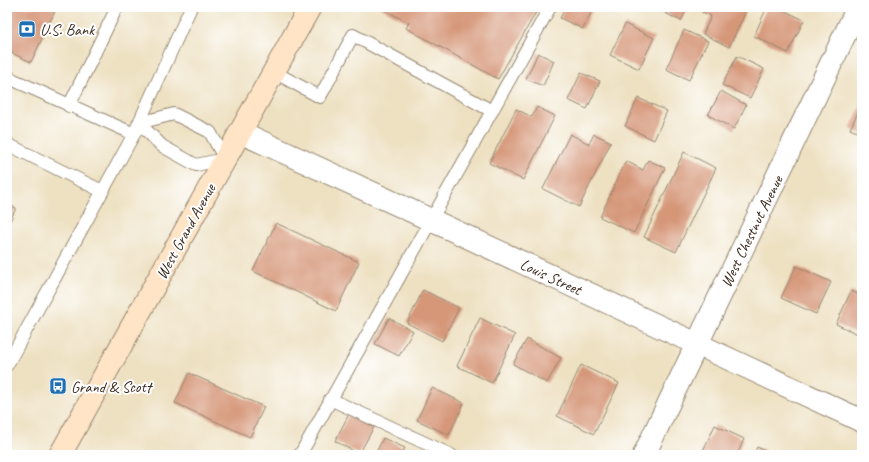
<svg xmlns="http://www.w3.org/2000/svg" width="869" height="462" font-family="Caveat,sans-serif">
<style>
.building{fill:#d69779}
.lines{fill:none;stroke-linecap:round;stroke-linejoin:round}
.service-casing{stroke:#948670;stroke-width:14}
.minor-casing{stroke:#948670;stroke-width:24}
.secondary-casing{stroke:#948670;stroke-width:24}
.service{stroke:#fff;stroke-width:12}
.minor{stroke:#fff;stroke-width:22}
.secondary{stroke:#ffe4c6;stroke-width:22}
.labels{text-anchor:middle;stroke-width:4;stroke-linejoin:round;paint-order:stroke}
.poi-label{font-size:16px;fill:#3b2a1e;stroke:#fff;text-anchor:start}
.street-label{font-size:16px;fill:#3b2a1e;stroke:#fff}
</style>
<rect width="100%" height="100%" fill="#fff"/>
<filter id="ink" filterUnits="userSpaceOnUse"><feTurbulence type="fractalNoise" baseFrequency=".025" numOctaves="2"/><feDisplacementMap in="SourceGraphic" scale="8" xChannelSelector="R" yChannelSelector="G"/><feConvolveMatrix kernelMatrix="1 2 1 2 8 2 1 2 1" color-interpolation-filters="sRGB"/></filter>
<filter id="wash" filterUnits="userSpaceOnUse"><feTurbulence type="fractalNoise" baseFrequency=".012" numOctaves="4" result="noise"/><feDisplacementMap in="SourceGraphic" scale="16" xChannelSelector="R" yChannelSelector="G"/><feGaussianBlur stdDeviation="0.9" result="paint"/><feColorMatrix in="noise" values="0 0 0 0 0 0 0 0 0 0 0 0 0 0 0 0 0 1.4 0 .05"/><feComposite in="paint" operator="in"/></filter>
<g filter="url(#wash)">
<rect width="100%" height="100%" fill="#eee1c2"/>
<g id="blocks">
<g class="building">
<path d="M7 7H57L31 62 7 51Z"/>
<path d="M379 7H539L498 79 406 28 409 23Z"/>
<path d="M566 7H594L583 29 560 18Z"/>
<path d="M653 7H688L681 21Z"/>
<path d="M705 7H748L729 47 703 34 711 16 702 12Z"/>
<path d="M767 7H777L804 20 788 53 754 36Z"/>
<path d="M625 24 654 38 639 69 610 55Z"/>
<path d="M684 30 708 41 689 80 666 69Z"/>
<path d="M538 53 554 61 543 86 526 79Z"/>
<path d="M737 56 764 69 750 98 722 85Z"/>
<path d="M581 73 600 81 587 109 568 100Z"/>
<path d="M721 91 746 105 734 129 708 115Z"/>
<path d="M638 98 667 111 654 140 625 126Z"/>
<path d="M861 106 862 107V134L850 129Z"/>
<path d="M537 107 555 116 523 180 489 163 516 109 532 117Z"/>
<path d="M570 134 589 144 594 134 611 142 579 207 543 189Z"/>
<path d="M684 152 716 168 676 252 644 237Z"/>
<path d="M648 160 665 168 634 233 600 217 626 161 643 170Z"/>
<path d="M7 204 16 208 7 228Z"/>
<path d="M276 223 359 262 336 311 253 271Z"/>
<path d="M796 266 831 282 816 314 781 298Z"/>
<path d="M423 290 459 308 442 341 407 323Z"/>
<path d="M851 291 862 296V336L836 324Z"/>
<path d="M389 318 413 331 399 356 375 344Z"/>
<path d="M480 318 515 335 492 383 457 366Z"/>
<path d="M527 339 561 358 547 383 513 364Z"/>
<path d="M581 365 619 383 594 434 557 416Z"/>
<path d="M189 373 264 407 250 437 175 403Z"/>
<path d="M432 388 464 403 449 435 417 420Z"/>
<path d="M349 414 374 427 359 454 335 441Z"/>
<path d="M715 425 744 439 737 455H701Z"/>
<path d="M383 438 405 448 401 455H375Z"/>
<path d="M757 447 774 455H754Z"/>
</g>
</g>
</g>
<g filter="url(#ink)">
<use href="#blocks" fill-opacity="0" stroke="#948670" stroke-width="1"/>
<g class="lines">
<defs>
<g id="service">
<path d="M274 72 320 97 353 35 492 111"/>
<path d="M7 77 134 134"/>
<path d="M69 106 117 7"/>
<path d="M174 114 210 132 225 159 196 165 162 146 139 123Z"/>
<path d="M7 144 102 191"/>
<path d="M7 365 134 134 191 7"/>
<path d="M330 399 451 455"/>
<path d="M300 455 550 7"/>
</g>
<g id="minor">
<path d="M240 132 431 220 862 421"/>
<path d="M644 455 858 7"/>
</g>
<path id="secondary" d="M60 455 310 7"/>
</defs>
<use href="#service" class="service-casing"/>
<use href="#minor" class="minor-casing"/>
<use href="#secondary" class="secondary-casing"/>
<use href="#service" class="service"/>
<use href="#minor" class="minor"/>
<use href="#secondary" class="secondary"/>
</g>
</g>
<defs>
<symbol id="bank-square" viewBox="-11 -11 22 22"><rect x="-9" y="-9" width="18" height="18" rx="4" fill="#1f6fb2" stroke="#fff"/><path d="M-6-4H6V4H-6ZM0-2.3a2.3 2.3 0 1 0 0 4.6a2.3 2.3 0 1 0 0-4.6Z" fill="#fff"/></symbol>
<symbol id="bus-square" viewBox="-11 -11 22 22"><rect x="-9" y="-9" width="18" height="18" rx="4" fill="#1f6fb2" stroke="#fff"/><path d="M-5-6H5V4H4V6H2V4H-2V6H-4V4H-5ZM-3.5-4V0h7V-4ZM-3.5 1.2v1.5H-2V1.2ZM2 1.2v1.5H3.5V1.2Z" fill="#fff"/></symbol>
</defs>
<g fill-rule="evenodd">
<use href="#bank-square" x="17" y="19" width="20" height="20"/>
<use href="#bus-square" x="48" y="376" width="20" height="20"/>
</g>
<g class="labels">
<g class="poi-label">
<text x="40" y="35">U.S. Bank</text>
<text x="71" y="392">Grand &amp; Scott</text>
</g>
<g class="street-label">
<text transform="translate(185 231) rotate(-61)" y="6">West Grand Avenue</text>
<text transform="translate(751 231) rotate(-64)" y="6">West Chestnut Avenue</text>
<text transform="translate(551 276) rotate(25)" y="6">Louis Street</text>
</g>
</g>
<rect width="869" height="462" fill="none" stroke="#fff" stroke-width="24"/>
</svg>
